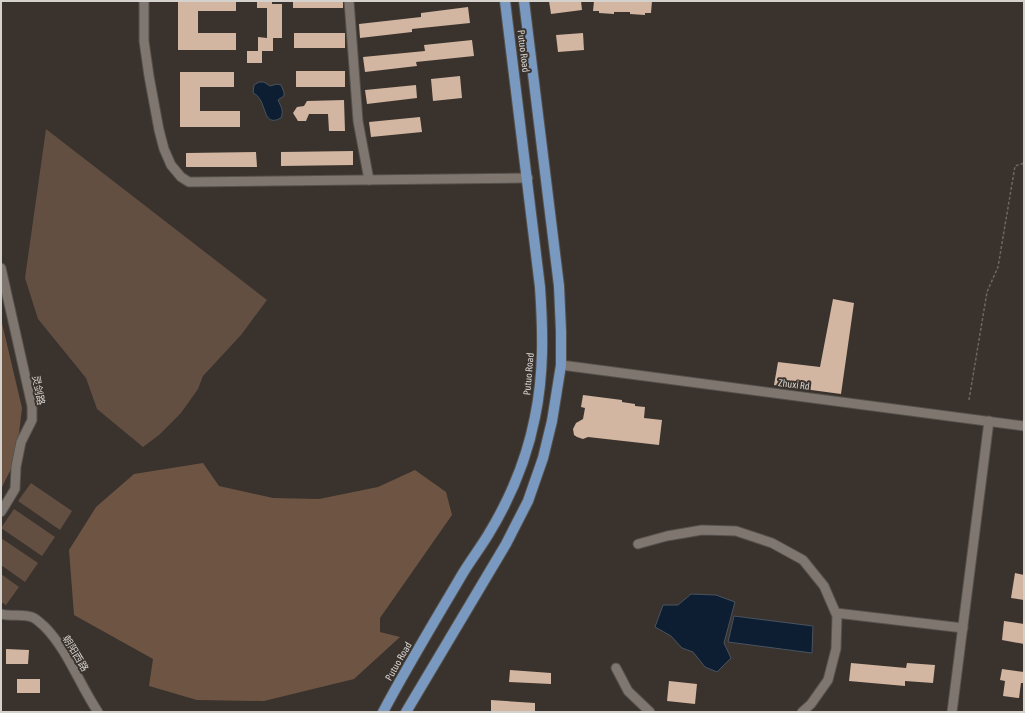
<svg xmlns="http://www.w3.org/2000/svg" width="1025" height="713" font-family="'Asap Condensed','Noto Sans SC',sans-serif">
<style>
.green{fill:#624f41}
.forest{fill:#6e5543}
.water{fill:#0e1e32;stroke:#4a5460}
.building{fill:#d2b6a1}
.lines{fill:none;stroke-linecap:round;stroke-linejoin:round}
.minor-casing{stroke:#56514c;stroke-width:11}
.major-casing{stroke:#56514c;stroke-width:12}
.path{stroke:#6d6762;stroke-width:1.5;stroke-dasharray:3 2;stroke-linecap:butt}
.minor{stroke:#7e766f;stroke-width:9}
.major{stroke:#7999c0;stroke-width:10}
.labels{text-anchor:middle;stroke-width:4;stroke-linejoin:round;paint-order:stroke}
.street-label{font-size:10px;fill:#d5d1cd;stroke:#39322d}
</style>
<rect width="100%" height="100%" fill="#39322d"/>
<g class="green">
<path d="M46 129 267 300 241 335 203 376 198 389 181 413 159 435 143 447 97 409 86 378 38 319 25 278Z"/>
<path d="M31 483 72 511 60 530 18 501Z"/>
<path d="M14 509 55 537 42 556 1 528Z"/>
<path d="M1 538 38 563 25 582 1 565Z"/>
<path d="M1 574 19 587 6 605 1 602Z"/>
</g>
<g class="forest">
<path d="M1 319 22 408 16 459 1 489Z"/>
<path d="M203 463 219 486 273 498 319 499 378 487 415 470 446 492 452 515 380 618V632L400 637 354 679 264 701 197 700 149 686 153 659 74 615 69 550 96 507 134 474Z"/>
</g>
<g class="water">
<path d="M259 82H264L270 86 277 84 281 85 284 92V96L278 100C281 107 284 110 281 118 261 129 268 99 253 93L254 85Z"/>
<path d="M691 594 716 595 735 602 724 643 731 658 717 672 705 667 693 652 682 648 671 636 655 627 663 605H678Z"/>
<path d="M734 616 813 626 812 653 728 642Z"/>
</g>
<g class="building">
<path d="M178 1H236V11H198V33H236V50H178Z"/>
<path d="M257 1H272V4H282V38H273V51H262V63H247V51H258V37L267 38V8H257Z"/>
<rect x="293" y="1" width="50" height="7"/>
<path d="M549 1H581L582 10 551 14Z"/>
<path d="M594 1H652L651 13H645V15L630 14V12H614V14L599 13V11H593Z"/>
<path d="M468 7 470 23 412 29V32L360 38 359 24 421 17V13Z"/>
<rect x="294" y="33" width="51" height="15"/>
<path d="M583 33 584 50 558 52 556 35Z"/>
<path d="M472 40 474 56 416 62 417 66 365 72 363 57 425 51 424 45Z"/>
<rect x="296" y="71" width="49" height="16"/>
<path d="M180 72H234V87H200V111H240V127H180Z"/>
<path d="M460 76 462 98 433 101 431 79Z"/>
<path d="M416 85 417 98 367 104 365 90Z"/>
<path d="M344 100 345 131H329L328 114H309L306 121H298L293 113 297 107 304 106 307 101Z"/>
<path d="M420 117 422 132 371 137 369 122Z"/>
<path d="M353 151V165L281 166V152Z"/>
<path d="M256 152 257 167H186V153Z"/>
<path d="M833 299 854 303 841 394 774 385 778 362 820 367Z"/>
<path d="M583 395 622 400V402L635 404V406L645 407 644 418 662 420 659 445 588 437 583 439 577 437 574 435 573 429 576 423 583 419 585 408 581 407Z"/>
<path d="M1015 573 1024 575V600L1011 598Z"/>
<path d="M1004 621 1024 624V644L1002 640Z"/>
<path d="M6 649 29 650 28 664H6Z"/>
<path d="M851 663 906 668 907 663 935 665 933 683 905 681V686L849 681Z"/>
<path d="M1002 669 1024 672V683H1021L1019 698 1003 696 1005 681 1000 680Z"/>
<path d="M510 670 551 673V684L509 682Z"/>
<rect x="17" y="679" width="23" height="14"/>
<path d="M669 681 697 684 695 704 667 701Z"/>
<path d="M491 700 535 703V712H491Z"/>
</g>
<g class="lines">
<defs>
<g id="minor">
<path d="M144 1V41L149 76 159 130 164 149 171 165 181 177 189 182 528 178"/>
<path d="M349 1 358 121 369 180"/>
<path d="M1 268 32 406V420L21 442 16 467 15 489 1 512"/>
<path d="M561 365 1024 426"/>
<path d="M638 544 667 536 702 530 736 531 772 543 803 560 824 586 837 616 836 649 828 680 811 704 802 712"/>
<path d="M836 613 963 628"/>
<path d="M1 614C12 617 24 613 34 618 38 620 41 624 44 626 68 650 79 684 98 712"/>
<path d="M616 668 628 691 650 712"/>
<path d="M952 712 989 421"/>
</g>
<g id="major">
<path d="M383 712C408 665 436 619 463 573 471 560 480 548 488 535 510 499 527 458 535 417 544 374 543 331 540 287L505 1"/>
<path d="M406 712 506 544 528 501 543 458 552 421 561 365V331L559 286 524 1"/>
</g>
</defs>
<use href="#minor" class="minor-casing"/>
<use href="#major" class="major-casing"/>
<path class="path" d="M969 400 987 292 998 267 1015 166 1024 163"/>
<use href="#minor" class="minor"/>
<use href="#major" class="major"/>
</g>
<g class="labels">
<g class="street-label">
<text transform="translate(524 51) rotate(83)" y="4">Putuo Road</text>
<text transform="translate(528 374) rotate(-85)" y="4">Putuo Road</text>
<text transform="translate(794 384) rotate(7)" y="4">Zhuxi Rd</text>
<text transform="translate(39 390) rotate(79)" y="4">灵剑路</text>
<text transform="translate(76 653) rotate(59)" y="4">朝阳西路</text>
<text transform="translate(398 661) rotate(-60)" y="4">Putuo Road</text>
</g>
</g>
<rect width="1025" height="713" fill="none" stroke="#d5d1cd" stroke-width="4"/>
</svg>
